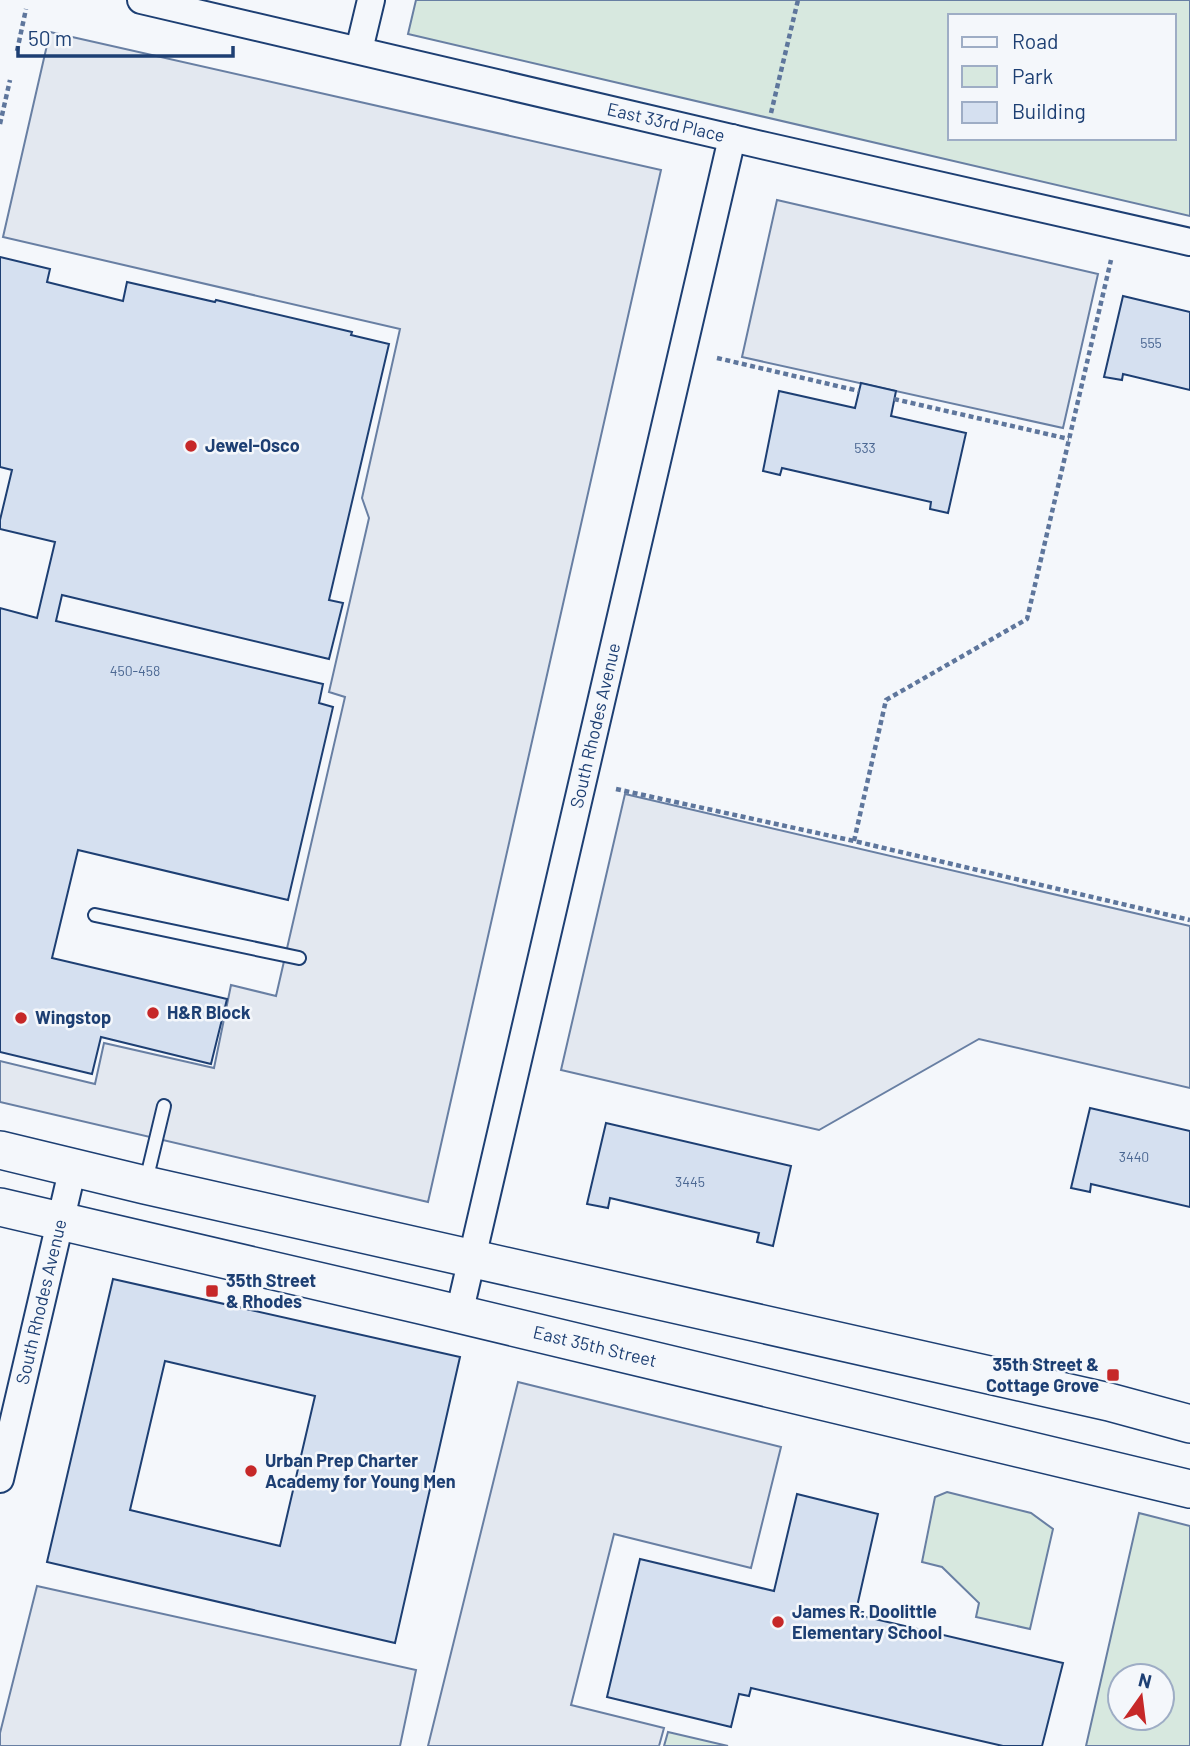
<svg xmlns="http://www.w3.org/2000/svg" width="1190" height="1746" font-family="Barlow,sans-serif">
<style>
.green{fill:#d7e8df;stroke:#687fa3;stroke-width:2;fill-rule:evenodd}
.parking{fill:#e3e8f0;stroke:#687fa3;stroke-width:2}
.building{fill:#d5e0f0;stroke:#1d3f73;stroke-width:2;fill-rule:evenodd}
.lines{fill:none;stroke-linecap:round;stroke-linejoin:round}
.service-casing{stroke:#1d3f73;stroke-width:16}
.minor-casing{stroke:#1d3f73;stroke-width:30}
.secondary-casing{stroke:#1d3f73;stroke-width:40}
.path{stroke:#5e769c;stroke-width:4.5;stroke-dasharray:5 3.5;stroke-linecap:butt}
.service{stroke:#f4f7fb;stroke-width:12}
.minor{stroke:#f4f7fb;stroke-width:26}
.secondary{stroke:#f4f7fb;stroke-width:37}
.poi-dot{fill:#c62828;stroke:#f4f7fb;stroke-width:2.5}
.labels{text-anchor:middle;stroke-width:5;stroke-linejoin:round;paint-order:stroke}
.number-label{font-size:14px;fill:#4b6792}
.street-label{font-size:18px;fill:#1d3f73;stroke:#f4f7fb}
.poi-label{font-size:18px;font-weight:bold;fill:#1d3f73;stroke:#f4f7fb;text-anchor:start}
</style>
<rect width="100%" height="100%" fill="#f4f7fb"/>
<g class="green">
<path d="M416 0H1190V216L408 34ZM950 16H1174V138H950Z"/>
<path d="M947 1492 1031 1513 1053 1529 1030 1629 976 1617 979 1603 942 1567 922 1562 935 1497Z"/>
<path d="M1139 1513 1190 1526V1746H1086ZM1162 1676V1718H1120V1676Z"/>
<path d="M668 1732 728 1746H664Z"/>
</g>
<g class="parking">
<path d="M50 32 661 170 428 1202 0 1102V1061L95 1084 104 1043 214 1068 231 985 276 996 345 697 329 692 369 518 362 498 400 329 3 237Z"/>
<path d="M777 200 1098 274 1063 428 742 357Z"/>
<path d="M625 794 1190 926V1088L979 1039 819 1130 561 1070Z"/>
<path d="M518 1382 781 1447 751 1568 614 1534 571 1705 664 1728 659 1746H428Z"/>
<path d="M37 1586 416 1670 400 1746H0V1733Z"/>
</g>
<g class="building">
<path d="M0 257 50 269 47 282 123 301 127 282 215 302 216 300 352 332 351 335 389 344 329 600 343 603 329 659 62 595 56 621 323 684 319 703 333 707 288 900 78 850 52 958 227 999 211 1064 101 1037 92 1074 0 1052V608L37 618 55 542 0 529V520L12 470 0 467Z"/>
<path d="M1123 296 1190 312V390L1123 374 1122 380 1104 377Z"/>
<path d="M861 383 896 391 891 416 966 433 948 513 930 509 931 502 782 468 780 475 763 471 779 391 855 408Z"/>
<path d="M1090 1108 1190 1131V1207L1091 1184 1090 1192 1071 1188Z"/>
<path d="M606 1123 791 1166 773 1246 757 1242 759 1233 610 1198 608 1208 587 1204Z"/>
<path d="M113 1279 460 1357 395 1643 47 1562ZM165 1361 315 1396 280 1546 130 1510Z"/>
<path d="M797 1494 878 1514 856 1611 863 1612 862 1616 1063 1663 1042 1746H1003L751 1688 749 1696 739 1694 731 1727 607 1697 640 1559 774 1591Z"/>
</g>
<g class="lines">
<defs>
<g id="service">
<path d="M95 915 299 958"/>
<path d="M146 1181 164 1106"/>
</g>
<g id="minor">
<path id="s1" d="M141 0 766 146 1190 242"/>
<path d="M359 50 371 0"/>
<path id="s2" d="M459 1314 732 138"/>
<path id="s3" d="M0 1479 73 1167"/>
</g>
<g id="secondary">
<path d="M0 1150 145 1185 1109 1402 1190 1424"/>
<path id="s4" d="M0 1207 425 1306 1190 1489"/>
</g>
</defs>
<use href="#service" class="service-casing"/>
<use href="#minor" class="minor-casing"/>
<use href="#secondary" class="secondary-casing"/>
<g class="path">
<path d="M17 51 26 9"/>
<path d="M771 113 798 0"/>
<path d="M0 124 10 80"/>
<path d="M717 358 859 391"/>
<path d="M894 399 1069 439"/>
<path d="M616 789 854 841 1190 920"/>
<path d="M854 841 886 700 1027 619 1111 260"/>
</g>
<use href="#service" class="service"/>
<use href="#minor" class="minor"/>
<use href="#secondary" class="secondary"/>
</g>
<g class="poi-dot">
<circle cx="191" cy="446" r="7"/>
<circle cx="153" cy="1013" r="7"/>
<circle cx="21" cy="1018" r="7"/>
<rect x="205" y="1284" width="14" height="14" rx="3.5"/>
<rect x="1106" y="1368" width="14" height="14" rx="3.5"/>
<circle cx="251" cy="1471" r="7"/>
<circle cx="778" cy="1622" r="7"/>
</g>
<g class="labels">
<g class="number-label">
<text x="1151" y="348">555</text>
<text x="865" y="453">533</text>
<text x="135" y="676">450-458</text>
<text x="1134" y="1162">3440</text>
<text x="690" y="1187">3445</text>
</g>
<g class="street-label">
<text dy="6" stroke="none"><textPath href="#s1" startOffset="539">East 33rd Place</textPath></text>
<text dy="6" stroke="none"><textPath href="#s2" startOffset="604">South Rhodes Avenue</textPath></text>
<text dy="6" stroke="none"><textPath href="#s3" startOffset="182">South Rhodes Avenue</textPath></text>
<text dy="6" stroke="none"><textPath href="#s4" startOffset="611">East 35th Street</textPath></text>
</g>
<g class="poi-label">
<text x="205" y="452">Jewel-Osco</text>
<text x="167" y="1019">H&amp;R Block</text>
<text x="35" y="1024">Wingstop</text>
<text x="226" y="1287">35th Street<tspan x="226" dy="21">&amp; Rhodes</tspan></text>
<text x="1099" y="1371" text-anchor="end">35th Street &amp;<tspan x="1099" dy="21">Cottage Grove</tspan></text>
<text x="265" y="1467">Urban Prep Charter<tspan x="265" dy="21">Academy for Young Men</tspan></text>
<text x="792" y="1618">James R. Doolittle<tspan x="792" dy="21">Elementary School</tspan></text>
</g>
</g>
<rect x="948" y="14" width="228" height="126" fill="#f4f7fb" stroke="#9eadc5" stroke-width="2"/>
<rect x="962" y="37" width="35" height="10" fill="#f4f7fb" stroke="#9eadc5" stroke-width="2"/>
<text x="1012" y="49" font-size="21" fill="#1d3f73">Road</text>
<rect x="962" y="66" width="35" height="21" fill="#d7e8df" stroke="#9eadc5" stroke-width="2"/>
<text x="1012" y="84" font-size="21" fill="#1d3f73">Park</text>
<rect x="962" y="102" width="35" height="21" fill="#d5e0f0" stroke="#9eadc5" stroke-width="2"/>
<text x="1012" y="119" font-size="21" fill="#1d3f73">Building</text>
<g transform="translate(1141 1697) rotate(14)"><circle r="33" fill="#f4f7fb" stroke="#9eadc5" stroke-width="2"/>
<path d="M0-5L12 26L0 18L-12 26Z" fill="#c62828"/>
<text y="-10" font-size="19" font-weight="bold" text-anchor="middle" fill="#1d3f73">N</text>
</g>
<path d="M18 46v10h215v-10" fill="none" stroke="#1d3f73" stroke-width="3.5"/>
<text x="28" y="46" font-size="21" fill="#1d3f73" stroke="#f4f7fb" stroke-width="5" paint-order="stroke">50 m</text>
</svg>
